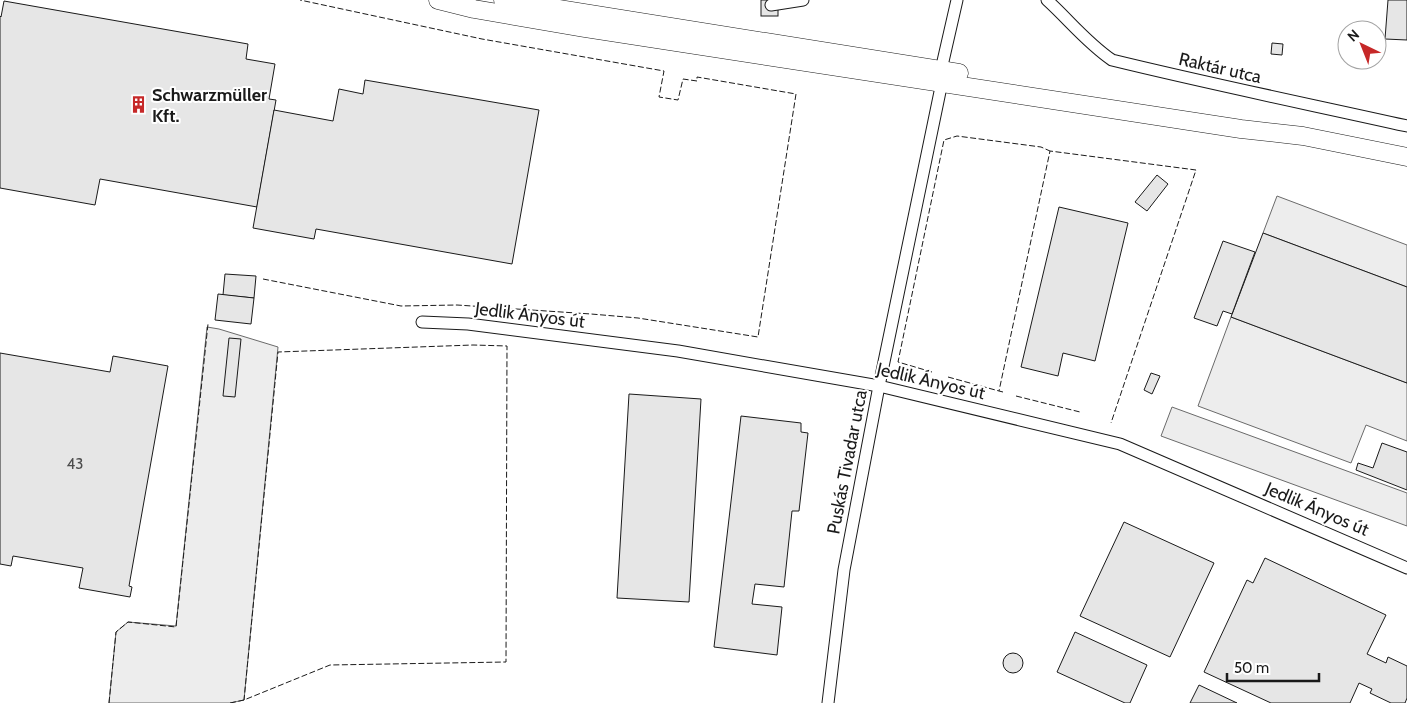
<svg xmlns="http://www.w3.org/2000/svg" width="1407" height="703" font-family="Cabin,sans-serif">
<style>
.parking{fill:#ededed;stroke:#6a6a6a}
.building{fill:#e6e6e6;stroke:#1a1a1a}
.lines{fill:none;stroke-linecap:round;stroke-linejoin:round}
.street-casing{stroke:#1a1a1a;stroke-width:13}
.primary-casing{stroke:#1a1a1a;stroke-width:19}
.street{stroke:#fff;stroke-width:11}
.primary{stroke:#fff;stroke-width:18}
.fence{stroke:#1a1a1a;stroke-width:1;stroke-dasharray:6 2.5;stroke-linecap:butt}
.labels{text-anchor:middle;stroke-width:4;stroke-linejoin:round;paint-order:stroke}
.number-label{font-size:15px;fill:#4d4d4d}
.street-label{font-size:18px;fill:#1a1a1a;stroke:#fff}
.poi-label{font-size:18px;font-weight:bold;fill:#1a1a1a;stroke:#fff;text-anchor:start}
</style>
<rect width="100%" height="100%" fill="#fff"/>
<g class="parking">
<path d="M1277 196 1407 245V287L1263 233Z"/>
<path d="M1231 317 1407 383V441L1366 425 1351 463 1198 406Z"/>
<path d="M207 327 219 329 278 347 244 700 230 703H109L116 632 128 622 176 626Z"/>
<path d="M1172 407 1407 493V526L1161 436Z"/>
</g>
<g class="building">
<rect x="761" y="0" width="17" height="16"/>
<path d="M1388 0H1407V40L1385 39Z"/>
<path d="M4 1 248 44 246 59 275 64 269 99 276 100 257 207 100 179 95 205 0 188V16L1 17Z"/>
<path d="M1272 43 1283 44 1282 55 1271 54Z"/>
<path d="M365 80 539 110 512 264 316 229 314 239 253 228 274 110 333 121 339 89 363 94Z"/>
<path d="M1157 175 1168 184 1147 211 1135 202Z"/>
<path d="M1059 207 1128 223 1095 361 1063 353 1058 376 1021 367Z"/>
<path d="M1263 233 1407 287V383L1231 317Z"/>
<path d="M1223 241 1255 252 1232 314 1223 311 1217 326 1194 318Z"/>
<path d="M225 274 256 276 254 298 223 295Z"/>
<path d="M218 294 254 298 251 324 215 320Z"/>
<path d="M229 338 241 339 235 397 223 396Z"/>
<path d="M0 353 110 372 113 356 168 366 129 586 132 587 130 597 79 588 83 568 13 556 11 566 0 564Z"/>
<path d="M1151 373 1160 376 1152 394 1144 390Z"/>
<path d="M629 394 701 399 689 602 617 598Z"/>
<path d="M741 416 801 423V432L808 433 799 511H792L784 587 755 584 752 604 782 607 777 655 714 647Z"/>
<path d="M1382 443 1407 452V490L1356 470 1358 463 1373 468Z"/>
<path d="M1124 522 1214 563 1170 657 1080 616Z"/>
<path d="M1265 558 1386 615 1367 654 1386 663 1388 657 1407 666V698L1405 703H1391L1370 693 1372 689 1359 683 1350 703H1271L1204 672 1247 580 1253 583Z"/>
<path d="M1075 632 1147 665 1130 703H1125L1057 672Z"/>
<circle cx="1013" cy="663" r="10"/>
<path d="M1199 685 1237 703H1190Z"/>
</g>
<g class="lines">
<defs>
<g id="street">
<path d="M1047 0C1069 20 1087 43 1112 60 1210 84 1308 104 1407 126"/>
<path d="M771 5 803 0"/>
<path d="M941 70 957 0"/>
<path d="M422 322 468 324 678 351 879 386 1120 444 1407 568"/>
<path d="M828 703 844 570 879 386 942 82"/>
</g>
<g id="primary">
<path d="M438 0 474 9 584 28 1241 129 1303 136 1407 157"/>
<path d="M503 0 959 73"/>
</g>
</defs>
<use href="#street" class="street-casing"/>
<use href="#primary" class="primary-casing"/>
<use href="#street" class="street"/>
<use href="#primary" class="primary"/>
<g class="fence">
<path d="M263 279 401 306 457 305 591 314 638 318 758 337 796 94 697 77V81L683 79 678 100 659 97 664 71 482 39 300 0"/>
<path d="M932 372 898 362 944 140 957 136 1041 147 1050 151"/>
<path d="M948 377 999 391"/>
<path d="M1003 392 999 391 1050 151 1196 170 1111 423"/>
<path d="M1016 396 1080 412"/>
<path d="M109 703 116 632 128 622 176 627 208 324"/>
<path d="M230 703 244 700 330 665 506 662 507 346 473 345 278 352 244 700"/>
</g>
</g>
<defs>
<symbol id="building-bare" viewBox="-9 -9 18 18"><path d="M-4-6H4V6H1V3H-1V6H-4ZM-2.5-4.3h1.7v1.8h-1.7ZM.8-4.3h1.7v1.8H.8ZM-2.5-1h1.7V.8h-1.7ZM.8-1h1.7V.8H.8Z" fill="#c62828" stroke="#fff" stroke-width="2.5" paint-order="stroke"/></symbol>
</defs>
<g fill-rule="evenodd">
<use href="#building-bare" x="126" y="92" width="25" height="25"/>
</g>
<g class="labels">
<g class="number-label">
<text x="75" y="469">43</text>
</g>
<g class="street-label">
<text transform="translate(1220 68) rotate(13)" y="6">Raktár utca</text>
<text transform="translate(530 315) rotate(7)" y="6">Jedlik Ányos út</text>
<text transform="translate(931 381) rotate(13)" y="6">Jedlik Ányos út</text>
<text transform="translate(847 462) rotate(-79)" y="6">Puskás Tivadar utca</text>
<text transform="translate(1317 509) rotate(23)" y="6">Jedlik Ányos út</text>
</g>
<g class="poi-label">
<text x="152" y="101">Schwarzmüller<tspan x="152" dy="21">Kft.</tspan></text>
</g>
</g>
<g transform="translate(1362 45) rotate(317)"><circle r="24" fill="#ffffff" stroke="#a3a3a3"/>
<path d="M0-4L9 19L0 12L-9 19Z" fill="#c62828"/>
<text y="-8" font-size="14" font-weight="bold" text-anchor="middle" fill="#1a1a1a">N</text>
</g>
<path d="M1227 673v8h92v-8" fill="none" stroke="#1a1a1a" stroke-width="2.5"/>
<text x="1234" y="673" font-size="15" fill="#1a1a1a" stroke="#ffffff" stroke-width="4" paint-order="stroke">50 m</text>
</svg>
